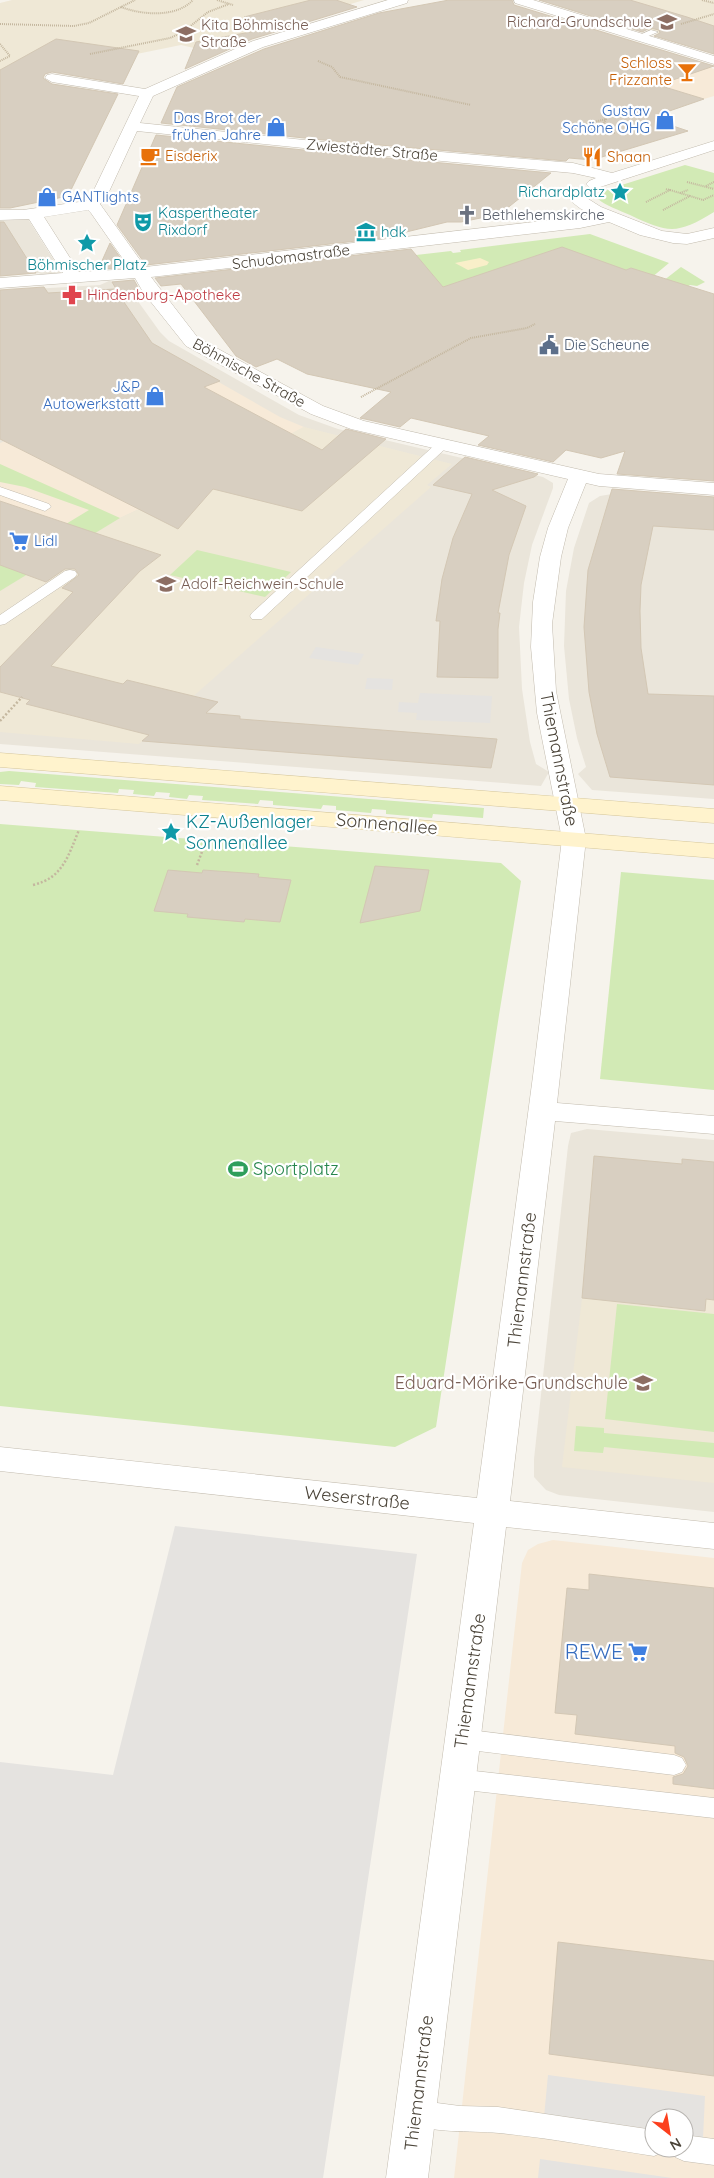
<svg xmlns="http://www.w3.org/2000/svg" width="714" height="2178" font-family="Quicksand,sans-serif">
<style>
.residential{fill:#eae5da}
.commercial{fill:#f7ead8;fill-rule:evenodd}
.education{fill:#efe8d6}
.green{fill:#d2eab5}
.sand{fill:#f9efc9}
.parking{fill:#e5e3e0}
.building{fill:#d8cfc1;stroke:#d3c7b4}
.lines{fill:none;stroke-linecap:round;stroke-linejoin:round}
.lane-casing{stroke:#c2bbae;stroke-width:1}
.street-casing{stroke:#c2bbae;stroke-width:1}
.secondary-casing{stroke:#d6c79b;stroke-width:1}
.path-far1{stroke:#c4b79f;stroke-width:2;stroke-dasharray:1 1;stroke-linecap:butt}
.path{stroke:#c4b79f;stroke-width:2.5;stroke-dasharray:2 2;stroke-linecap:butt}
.lane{fill:#fff;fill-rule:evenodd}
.street{fill:#fff;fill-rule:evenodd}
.secondary{fill:#fff3cd;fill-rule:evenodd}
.labels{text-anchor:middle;stroke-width:4.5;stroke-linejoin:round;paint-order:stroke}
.far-education-label{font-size:15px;fill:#785e54;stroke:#fff;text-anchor:start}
.far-food-label{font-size:15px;fill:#c56008;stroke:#fff;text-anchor:start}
.far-shop-label{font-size:15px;fill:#366cbe;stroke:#fff;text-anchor:end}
.far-street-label{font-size:15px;fill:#4b4439;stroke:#fff}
.far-culture-label{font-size:15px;fill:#0d838f;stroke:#fff;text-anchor:start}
.far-worship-label{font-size:15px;fill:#5b616d;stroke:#fff;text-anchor:start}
.far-health-label{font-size:15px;fill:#be3a42;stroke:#fff;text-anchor:start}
.far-service-label{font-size:15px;fill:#4e5e75;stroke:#fff;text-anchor:start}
.street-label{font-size:18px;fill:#4b4439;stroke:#fff}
.culture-label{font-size:18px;fill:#0d838f;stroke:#fff;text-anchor:start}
.leisure-label{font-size:18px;fill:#27864d;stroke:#fff;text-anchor:start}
.education-label{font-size:18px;fill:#785e54;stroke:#fff;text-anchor:end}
.near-shop-label{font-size:21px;fill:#366cbe;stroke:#fff;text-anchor:end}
</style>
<rect width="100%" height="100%" fill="#f6f3ec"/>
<g class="residential">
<path d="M28 219 63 275 45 276 39 273 0 276V221Z"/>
<path d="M109 281 123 282 136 288 137 289 132 293 160 332 169 341 299 415 338 429 543 477 553 483V488L532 545 524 583 519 627 522 689 530 742 536 764 549 772 541 786 0 744V291L100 285Z"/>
<path d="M612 494 714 499V799L592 790 578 774 586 767 577 738 569 699 564 646 566 591 574 548 589 503 600 496Z"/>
<path d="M587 1129 714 1140V1512L559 1495 546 1490 534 1477V1459L568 1146 571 1133Z"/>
</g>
<g class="commercial">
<path d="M689 60 714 69V96L704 99 633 77Z"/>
<path d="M201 372 280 417 304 427 226 468 120 518 0 591V443Z"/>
<path d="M553 1540 714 1558V2178H454L522 1563 528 1550 538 1544ZM654 2118H684V2148H654Z"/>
</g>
<g class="education">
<path d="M12 0H364L237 38 207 51 181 45 102 61 41 65 0 106V3Z"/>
<path d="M550 0H714V43L701 47Z"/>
<path d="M304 427 452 464 427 485 431 487 139 744 0 732V591L120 518 226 468Z"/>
<path d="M594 1156 681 1164 682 1159 714 1162V1483L562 1467 582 1298Z"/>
</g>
<g class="green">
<path d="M685 165 714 173V212C677 235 668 233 630 215 619 210 606 206 598 199V195L609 189Z"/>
<path d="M590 234 669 263 651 278 631 268 626 270 443 288 416 255 451 251 453 253 461 252 460 250Z"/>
<path d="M681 267 705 282 697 286 690 285 687 287 663 281Z"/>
<path d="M0 464 120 518 0 591V564L89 510 25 487 0 482Z"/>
<path d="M197 550 291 572 265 597 170 575Z"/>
<path d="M9 771 484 808 483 818 433 814 432 818 386 814V810L372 809 371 813 336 810V806L323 805 321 809 273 805V801L260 800 258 804 202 800 203 796 189 795 187 799 169 797 170 793 156 792 154 796 133 794 134 790 119 789 118 793 35 787 36 783 21 781 19 785 0 784V772Z"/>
<path d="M0 824 501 863 521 881 499 1015 436 1427 395 1447 0 1406Z"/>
<path d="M621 872 714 880V1090L600 1079Z"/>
<path d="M617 1304 714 1314V1432L605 1419Z"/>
<path d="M576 1426 604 1428V1433L714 1443V1458L604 1447 603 1453 574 1451Z"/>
</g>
<path class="sand" d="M480 258 489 262 487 265 468 270 455 263Z"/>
<g class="parking">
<path d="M316 647 364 654 358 665 309 658Z"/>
<path d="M367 678 393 679 392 690 365 689Z"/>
<path d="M420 693 492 696 490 723 416 720 417 713 398 712 399 702 418 703Z"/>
<path d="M175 1526 417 1554 323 2178H0V1762L113 1775Z"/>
<path d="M548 2075 705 2096 703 2138 684 2135V2118H654V2131L544 2117Z"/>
<path d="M540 2159 672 2178H538Z"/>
</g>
<g class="building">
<path d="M311 0H336L357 7 252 39 185 69 196 42 267 29 243 20 249 19 244 17Z"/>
<path d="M449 0H512L514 5 714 66 658 85 704 99 655 116 674 121 667 124 688 131 592 160 569 158 566 161 333 141 161 123 177 87 264 49 379 13Z"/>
<path d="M539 0H630L687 17 714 26V54L654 36 660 33 659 30 650 28 642 32Z"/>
<path d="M56 39 139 51 123 84 52 72 45 74 43 78 52 84 118 94 68 196 10 208H0V70Z"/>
<path d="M156 135 333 153 551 173 500 214 461 222H447L398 234 400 236 146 265 117 225Z"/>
<path d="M0 222H4L36 273 0 276Z"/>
<path d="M110 243 127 267 104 269 101 263Z"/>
<path d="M562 247 626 270 631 268 714 294V481L617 474 625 451 601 458 566 450 553 462 478 445 489 436 411 418 400 427 365 419 360 418 391 392 307 374 277 359 256 367 236 356 181 284 161 286 155 278 411 249 443 287Z"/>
<path d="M134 280 139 289 118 292 112 282Z"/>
<path d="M44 287 48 293 115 289 152 343 220 381 204 387 322 450 346 429 386 439 302 511 213 489 178 529 0 439V290Z"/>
<path d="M465 457 538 474 534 477 492 490 526 506 509 555 498 613H500L498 629V678L437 677 440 621H436L442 579 453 538 472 494 433 485Z"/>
<path d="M612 489 714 497V530L653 526 641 585 640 611 641 648 648 694 714 696V785L610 777 597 734 589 692 584 627 588 570Z"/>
<path d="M0 501 161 555 140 571 51 666 123 684 127 680 218 702 206 713 240 716V719L497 739 491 768 142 741 149 735 26 704 30 700 0 692V667L73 592 62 588 79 575 75 569H65L46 582 0 565Z"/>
<path d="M375 866 429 870 420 911 360 923Z"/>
<path d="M168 870 202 873 203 870 259 874 258 877 291 880 280 922 245 919 244 922 187 917 188 914 154 911Z"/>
<path d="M594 1156 682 1164V1159L714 1162V1300L706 1299 705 1311 582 1298Z"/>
<path d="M589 1574 714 1588V1789L673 1784V1777L683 1774 688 1766 684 1757 675 1753V1746L575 1734 577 1715 555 1713 567 1588 589 1590Z"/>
<path d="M558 1942 714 1961V2076L549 2054Z"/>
</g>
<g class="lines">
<defs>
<g id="lane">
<path d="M651 30 658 32 639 40 635 37Z"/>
<path d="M443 440 447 441 449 444 447 447 262 619H252L250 616 252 613 439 441Z"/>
<path d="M0 487 49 504 51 507 45 511 0 495Z"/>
<path d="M70 570 75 571 77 574 75 577 5 624 0 625V615L65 571Z"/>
<path d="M462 1729 674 1755 682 1758 686 1765 682 1772 674 1775 462 1749 454 1746 450 1739 454 1732Z"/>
<path d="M457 1769 714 1798V1818L457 1789 449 1786 445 1779 449 1772Z"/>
<path d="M414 2100 460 2106 498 2107 654 2130V2148H665L663 2152 654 2156C603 2148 551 2138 499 2133 468 2130 434 2134 405 2122L401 2113 405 2104Z"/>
<path d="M684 2135 714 2139V2165L684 2161 675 2157 671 2148H684Z"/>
</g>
<g id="street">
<path d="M388 0H408L407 3 263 47 153 96 140 123 333 143 573 163 612 173 714 141V150L594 189 589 187 586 184 589 181 596 178 573 173 333 151 137 131 107 196 100 204 145 267 594 215C584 211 576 207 569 198L572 195H582L601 207 662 231 687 234 714 228V238L687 244 673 243 640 235 609 222 580 228 151 277 198 338 323 406 364 421 599 474 714 483V495L599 486 586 483 568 528 561 557 552 624 556 691 586 839 557 1103 714 1116V1134L555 1121 510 1501 714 1523V1549L506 1527 428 2178H386L474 1523 0 1471V1447L477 1498 533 1076 562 839 537 713 531 647 533 602 540 557 548 528 568 479 351 429 311 414 186 346 143 292 135 278 0 288V278L63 273 29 219 0 220V210H23L86 201 92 194 139 96 52 82 45 78 47 75 52 74 145 89 253 41ZM88 210 91 213 130 269 79 272 44 217Z"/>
<path d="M514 0H533L714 56V64L515 3Z"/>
</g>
<g id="secondary">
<path d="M0 753 714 809V823L0 767Z"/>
<path d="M0 786 714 844V858L0 800Z"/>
</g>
</defs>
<use href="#lane" class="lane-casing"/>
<use href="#street" class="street-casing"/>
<use href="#secondary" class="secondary-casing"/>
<g class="path-far1">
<path d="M217 0 233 5"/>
<path d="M702 0 714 3"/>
<path d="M121 7C142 15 176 18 193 0"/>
<path d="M0 24 74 26 89 23 135 0"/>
<path d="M681 24 714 14"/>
<path d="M0 44 10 56 0 61"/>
<path d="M90 54 170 38 183 32 208 12 229 4"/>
<path d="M318 61 332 67 340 77 471 105"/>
<path d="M565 122 615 133"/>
<path d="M575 127 606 119 604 123 613 132"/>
<path d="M687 182 714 189"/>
<path d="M706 186 714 182"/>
<path d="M670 190 690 196"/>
<path d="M680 193 688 190"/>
<path d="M646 202 670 190 665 189"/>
<path d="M663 210 690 196 703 200 714 195"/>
<path d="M361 397 471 338 527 328 535 324"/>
</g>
<g class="path">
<path d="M0 721 22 697"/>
<path d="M197 865 206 841 203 838"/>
<path d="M33 885C63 878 68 856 79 830"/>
</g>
<use href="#lane" class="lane"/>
<use href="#street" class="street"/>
<use href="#secondary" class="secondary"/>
</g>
<defs>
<symbol id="school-bare" viewBox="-9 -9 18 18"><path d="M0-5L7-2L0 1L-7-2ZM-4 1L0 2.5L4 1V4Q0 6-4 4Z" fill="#8d6e63" stroke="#fff" stroke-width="2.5" paint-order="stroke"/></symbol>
<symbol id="bar-bare" viewBox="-9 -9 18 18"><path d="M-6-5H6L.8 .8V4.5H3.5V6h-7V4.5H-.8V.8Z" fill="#e8710a" stroke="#fff" stroke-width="2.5" paint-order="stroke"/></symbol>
<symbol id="shop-bare" viewBox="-9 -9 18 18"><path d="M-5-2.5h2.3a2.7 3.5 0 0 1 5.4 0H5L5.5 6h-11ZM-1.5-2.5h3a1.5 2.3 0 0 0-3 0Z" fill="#3f7fe0" stroke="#fff" stroke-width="2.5" paint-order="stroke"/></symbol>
<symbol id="cafe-bare" viewBox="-9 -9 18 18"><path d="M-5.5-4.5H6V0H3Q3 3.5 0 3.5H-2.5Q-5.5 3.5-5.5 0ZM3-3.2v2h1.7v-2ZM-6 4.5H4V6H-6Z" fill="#e8710a" stroke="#fff" stroke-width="2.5" paint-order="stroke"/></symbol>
<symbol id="restaurant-bare" viewBox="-9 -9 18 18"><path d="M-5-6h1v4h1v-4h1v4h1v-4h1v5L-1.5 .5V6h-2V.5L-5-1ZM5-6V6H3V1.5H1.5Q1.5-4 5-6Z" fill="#e8710a" stroke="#fff" stroke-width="2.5" paint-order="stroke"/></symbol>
<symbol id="sight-bare" viewBox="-9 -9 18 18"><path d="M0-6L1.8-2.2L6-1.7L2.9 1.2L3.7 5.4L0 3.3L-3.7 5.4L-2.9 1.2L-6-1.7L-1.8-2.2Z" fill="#0f9aa8" stroke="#fff" stroke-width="2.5" paint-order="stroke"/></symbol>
<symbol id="church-bare" viewBox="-9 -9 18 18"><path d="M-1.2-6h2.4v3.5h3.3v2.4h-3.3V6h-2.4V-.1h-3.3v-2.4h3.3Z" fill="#6b7280" stroke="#fff" stroke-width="2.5" paint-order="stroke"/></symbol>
<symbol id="theatre-bare" viewBox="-9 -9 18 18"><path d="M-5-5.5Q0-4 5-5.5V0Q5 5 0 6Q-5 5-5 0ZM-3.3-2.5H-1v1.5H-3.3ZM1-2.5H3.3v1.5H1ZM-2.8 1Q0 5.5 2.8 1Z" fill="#0f9aa8" stroke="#fff" stroke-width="2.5" paint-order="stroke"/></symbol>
<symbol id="museum-bare" viewBox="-9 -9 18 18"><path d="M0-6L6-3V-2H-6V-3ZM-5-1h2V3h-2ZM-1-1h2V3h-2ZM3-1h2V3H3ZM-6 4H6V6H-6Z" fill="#0f9aa8" stroke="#fff" stroke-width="2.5" paint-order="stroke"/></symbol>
<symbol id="pharmacy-bare" viewBox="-9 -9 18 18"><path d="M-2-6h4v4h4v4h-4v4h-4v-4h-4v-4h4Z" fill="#e0444e" stroke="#fff" stroke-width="2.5" paint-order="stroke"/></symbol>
<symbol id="civic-bare" viewBox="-9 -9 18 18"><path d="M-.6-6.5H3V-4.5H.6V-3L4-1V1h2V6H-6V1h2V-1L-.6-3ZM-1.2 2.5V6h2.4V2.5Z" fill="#5c6f8a" stroke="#fff" stroke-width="2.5" paint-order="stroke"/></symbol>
<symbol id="supermarket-bare" viewBox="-9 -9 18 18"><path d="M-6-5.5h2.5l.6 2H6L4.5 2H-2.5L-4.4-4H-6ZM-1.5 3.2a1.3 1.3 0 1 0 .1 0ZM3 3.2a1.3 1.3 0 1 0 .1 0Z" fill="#3f7fe0" stroke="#fff" stroke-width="2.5" paint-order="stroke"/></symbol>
<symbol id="stadium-bare" viewBox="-9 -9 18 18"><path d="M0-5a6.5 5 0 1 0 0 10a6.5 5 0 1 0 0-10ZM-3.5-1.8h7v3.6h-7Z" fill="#2e9e5b" stroke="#fff" stroke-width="2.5" paint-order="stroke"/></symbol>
</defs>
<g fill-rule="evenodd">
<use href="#school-bare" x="653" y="8" width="28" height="28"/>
<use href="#school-bare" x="172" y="20" width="28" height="28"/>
<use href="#bar-bare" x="673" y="58" width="28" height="28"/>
<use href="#shop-bare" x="651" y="106" width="28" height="28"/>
<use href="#shop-bare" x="262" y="113" width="28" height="28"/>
<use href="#cafe-bare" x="136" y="142" width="28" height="28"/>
<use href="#restaurant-bare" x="578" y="143" width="28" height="28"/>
<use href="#sight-bare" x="606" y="178" width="28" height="28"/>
<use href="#shop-bare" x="33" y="183" width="28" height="28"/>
<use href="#church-bare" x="453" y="201" width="28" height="28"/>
<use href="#theatre-bare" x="129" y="208" width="28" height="28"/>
<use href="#museum-bare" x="352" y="218" width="28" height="28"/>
<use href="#sight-bare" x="73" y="229" width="28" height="28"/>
<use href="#pharmacy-bare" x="58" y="281" width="28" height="28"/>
<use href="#civic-bare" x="535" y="331" width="28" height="28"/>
<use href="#shop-bare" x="141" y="382" width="28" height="28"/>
<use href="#supermarket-bare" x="5" y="527" width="28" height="28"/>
<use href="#school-bare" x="152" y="570" width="28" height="28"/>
<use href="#sight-bare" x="157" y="818" width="28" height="28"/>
<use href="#stadium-bare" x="224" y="1155" width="28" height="28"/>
<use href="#school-bare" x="629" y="1369" width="28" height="28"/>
<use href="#supermarket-bare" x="624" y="1638" width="28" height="28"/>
</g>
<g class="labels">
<g class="far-education-label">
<text x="652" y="27" text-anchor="end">Richard-Grundschule</text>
<text x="201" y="30">Kita Böhmische<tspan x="201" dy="17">Straße</tspan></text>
<text x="181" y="589">Adolf-Reichwein-Schule</text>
</g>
<g class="far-food-label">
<text x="672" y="68" text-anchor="end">Schloss<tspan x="672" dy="17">Frizzante</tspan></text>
<text x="165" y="161">Eisderix</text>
<text x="607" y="162">Shaan</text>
</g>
<g class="far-shop-label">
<text x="650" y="116">Gustav<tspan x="650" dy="17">Schöne OHG</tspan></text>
<text x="261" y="123">Das Brot der<tspan x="261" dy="17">frühen Jahre</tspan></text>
<text x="62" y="202" text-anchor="start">GANTlights</text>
<text x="140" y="392">J&amp;P<tspan x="140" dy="17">Autowerkstatt</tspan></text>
<text x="34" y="546" text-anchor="start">Lidl</text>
</g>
<g class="far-street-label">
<text transform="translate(372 150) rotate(5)" y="5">Zwiestädter Straße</text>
<text transform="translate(291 257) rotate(-7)" y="5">Schudomastraße</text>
<text transform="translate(249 373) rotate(29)" y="5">Böhmische Straße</text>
</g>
<g class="far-culture-label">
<text x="605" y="197" text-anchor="end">Richardplatz</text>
<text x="158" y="218">Kaspertheater<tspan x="158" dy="17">Rixdorf</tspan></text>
<text x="381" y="237">hdk</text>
<text x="87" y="270" text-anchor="middle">Böhmischer Platz</text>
</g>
<g class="far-worship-label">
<text x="482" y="220">Bethlehemskirche</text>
</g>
<g class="far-health-label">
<text x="87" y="300">Hindenburg-Apotheke</text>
</g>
<g class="far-service-label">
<text x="564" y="350">Die Scheune</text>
</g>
<g class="street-label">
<text transform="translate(559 759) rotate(79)" y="6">Thiemannstraße</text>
<text transform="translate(387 824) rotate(5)" y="6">Sonnenallee</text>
<text transform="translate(522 1280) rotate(-83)" y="6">Thiemannstraße</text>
<text transform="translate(357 1498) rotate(6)" y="6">Weserstraße</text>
<text transform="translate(470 1681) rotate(-82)" y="6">Thiemannstraße</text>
<text transform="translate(419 2083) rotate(-83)" y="6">Thiemannstraße</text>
</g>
<g class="culture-label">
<text x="186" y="828">KZ-Außenlager<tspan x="186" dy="21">Sonnenallee</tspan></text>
</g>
<g class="leisure-label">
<text x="253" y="1175">Sportplatz</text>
</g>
<g class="education-label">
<text x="628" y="1389">Eduard-Mörike-Grundschule</text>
</g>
<g class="near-shop-label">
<text x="623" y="1659">REWE</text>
</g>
</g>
<g transform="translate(669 2133) rotate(149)"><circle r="24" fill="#ffffff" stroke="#b7b4b0"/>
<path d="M0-4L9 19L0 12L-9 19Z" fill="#fc3f1d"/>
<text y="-8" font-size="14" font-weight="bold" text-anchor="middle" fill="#4b4439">N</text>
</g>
</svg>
